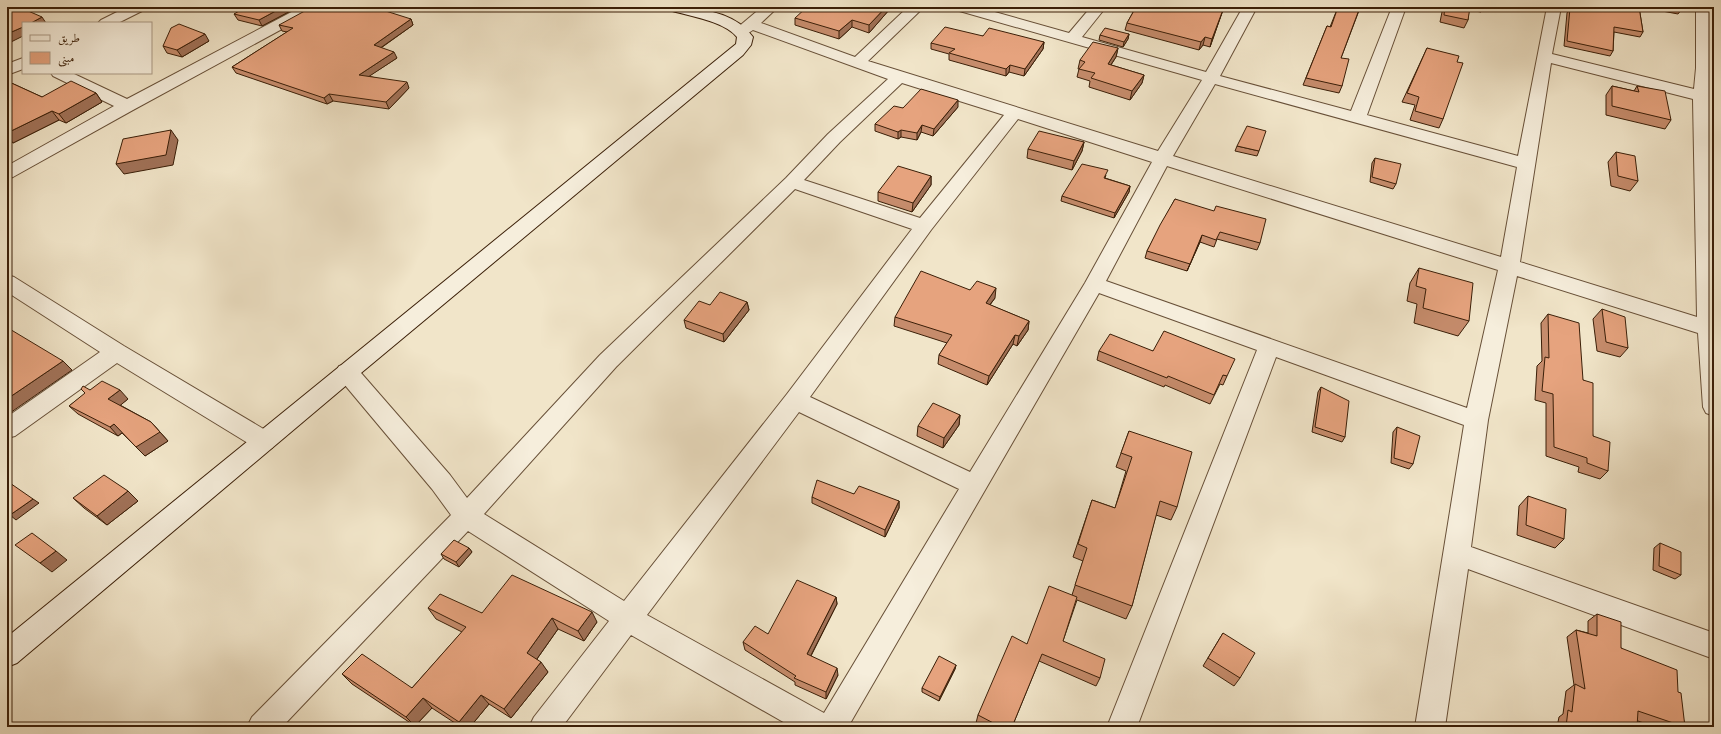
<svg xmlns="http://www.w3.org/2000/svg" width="1721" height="734" font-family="'IM FELL DW Pica',Amiri,serif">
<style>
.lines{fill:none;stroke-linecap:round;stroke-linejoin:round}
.street-casing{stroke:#685038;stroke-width:2}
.secondary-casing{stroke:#3b1f08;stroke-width:2}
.street{fill:#f6eedc;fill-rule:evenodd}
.secondary{fill:#f6eedc;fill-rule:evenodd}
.wall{fill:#c68c6c;stroke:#3b1f08}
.shaded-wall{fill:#a17258;stroke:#3b1f08}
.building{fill:#e6a37e;stroke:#3b1f08}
</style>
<rect width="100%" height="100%" fill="#f1e5c9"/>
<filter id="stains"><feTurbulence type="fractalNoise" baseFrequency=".005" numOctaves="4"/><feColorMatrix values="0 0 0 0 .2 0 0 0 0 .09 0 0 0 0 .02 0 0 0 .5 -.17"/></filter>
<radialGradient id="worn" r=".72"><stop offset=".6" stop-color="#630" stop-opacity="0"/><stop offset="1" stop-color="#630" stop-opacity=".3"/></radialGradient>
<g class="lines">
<defs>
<g id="street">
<path d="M127 7H146L144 10 118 23H98L101 20Z"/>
<path d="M301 7H319L317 10 133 110 13 177 7 179V166L114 106 53 76 51 73H72L127 99Z"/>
<path d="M762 7H778L761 23 855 57 908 7H924L868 61 1158 151 1202 80 956 10 954 7H977L1069 33 1091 7H1106L1082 37 1206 72 1243 7H1257L1220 76 1351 111 1392 7H1406L1367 115 1518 156 1547 7H1561L1552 54 1694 89 1696 68V7H1710L1712 68 1709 96 1714 214V416L1706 413 1703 407 1698 333 1517 276 1488 420 1471 547 1714 633V659L1468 569 1445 727H1415L1464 425 1276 357 1137 727H1107L1257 350 1099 293 848 727H792L631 635 562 727H529L534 717 609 621 468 531 282 727H247L252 717 451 515 432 489 339 378 336 372 339 366 347 364 355 366 450 475 467 498 600 355 786 178 828 134 888 79 753 30C747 34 744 36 737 34L734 31 737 28ZM1551 63 1693 99 1697 317 1520 262ZM902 83 1004 115 920 218 804 180 840 142ZM1215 84 1517 167 1501 257 1173 156ZM1018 119 1152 162 1085 283 970 472 810 397 931 230ZM1167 166 1498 270 1467 408 1106 281ZM795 189 912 229 787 394 624 601 484 514 616 367ZM799 412 959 489 824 713 647 615Z"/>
<path d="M23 58V69L7 75V64Z"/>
<path d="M7 275 14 277 124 346 272 434 276 441 272 448 264 450 256 448 117 363 15 436 7 438V417L100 352 7 292Z"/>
</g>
<path id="secondary" d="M667 7C695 7 735 11 753 37L751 45 743 55 355 378 17 663 7 667V637L736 44 737 37C724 21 689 16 669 10Z"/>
</defs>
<use href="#street" class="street-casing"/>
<use href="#secondary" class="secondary-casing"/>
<use href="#street" class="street"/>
<use href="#secondary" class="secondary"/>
</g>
<g class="wall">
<path d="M298 7 262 26 238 20 234 14Z"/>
<path d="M1136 7H1224L1210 47 1203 45 1199 50 1125 30 1127 23Z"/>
<path d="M1338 7H1370L1369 10 1360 8 1341 58 1342 86 1339 93 1303 85 1327 26 1330 27Z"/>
<path d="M1443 7H1483L1481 12 1469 10 1468 20 1464 28 1440 22Z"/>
<path d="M1583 7H1639L1643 32 1640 37 1614 32 1613 51 1610 56 1564 46 1567 13 1570 8 1583 11Z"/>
<path d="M1641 7H1681L1682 9 1678 14Z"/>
<path d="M889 10 869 33 852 27 839 39 795 25V18Z"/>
<path d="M411 19 413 25 381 48 397 58 369 76 409 88 389 109 333 101 327 104 236 73 232 67 287 32 282 31 279 25Z"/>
<path d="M1129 34 1128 39 1123 47 1099 40 1100 35Z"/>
<path d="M983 36 1044 42 1043 49 1024 76 1009 72 1006 76 949 60V54L931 49V43Z"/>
<path d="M209 41 182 57 167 53 163 46Z"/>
<path d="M1118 48 1116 57 1111 65 1144 75 1142 83 1130 100 1089 87 1090 81 1077 77 1079 69H1078L1080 60Z"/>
<path d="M1427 48 1457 62 1443 119 1439 128 1410 120 1415 105 1402 102Z"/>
<path d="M7 81 42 97 96 93 102 102 66 123 59 120 13 143 7 139Z"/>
<path d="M1612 86 1634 91 1637 86 1671 120 1665 129 1606 115V95Z"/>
<path d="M958 107 933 136 921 132 917 140 901 137 898 139 875 131V124L903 108Z"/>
<path d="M1084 142 1082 151 1072 170 1027 158 1028 149Z"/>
<path d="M1237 146 1259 151 1257 156 1235 151Z"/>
<path d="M1616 152 1638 181 1630 191 1611 186 1608 162Z"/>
<path d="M1375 158 1396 184 1393 189 1370 182 1372 163Z"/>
<path d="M1106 175 1105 178 1130 186 1129 192 1114 218 1061 201 1062 196Z"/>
<path d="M931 176V185L912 212 878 201V192Z"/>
<path d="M1175 199 1260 243 1257 250 1217 239 1214 247 1200 242 1187 271 1145 258 1147 251Z"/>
<path d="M1419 268 1469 321 1458 336 1414 323 1417 304 1407 301 1410 283Z"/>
<path d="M970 290 995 298 990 305 1029 321 1028 330 1017 346 1013 344 987 385 938 364 939 355 947 343 894 326 895 317Z"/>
<path d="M747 302 749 310 724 342 686 328 684 320 710 305Z"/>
<path d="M1602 309 1628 348 1620 357 1597 351 1593 319Z"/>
<path d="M1548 314 1583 380 1593 436 1608 471 1600 479 1578 472 1579 467 1546 456V403L1535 400 1537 366 1542 361 1541 323Z"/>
<path d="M1099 351H1153L1227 376 1223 385 1220 384 1210 404 1165 385 1164 387 1097 360Z"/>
<path d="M1321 387 1345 437 1342 442 1312 432 1318 392Z"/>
<path d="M90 390 128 399 120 405 151 422 168 441 145 456 122 433 118 436 78 414 69 406Z"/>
<path d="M960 415 959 425 943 448 917 436 918 426Z"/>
<path d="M1397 427 1413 464 1409 469 1391 463 1393 432Z"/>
<path d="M1129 431 1177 507 1171 520 1156 515 1132 606 1126 619 1077 600 1063 641 1100 678 1096 686 1039 661 1012 727H985L976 723 978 715 1027 644 1072 595 1083 561 1073 557 1092 500 1115 508 1126 471 1116 467Z"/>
<path d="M854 494 899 501V508L885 537 812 503V497Z"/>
<path d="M1528 496 1564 539 1555 548 1517 535 1519 506Z"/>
<path d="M73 498 138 501 107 525 84 508Z"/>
<path d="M1660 543 1681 575 1675 579 1653 570 1654 548Z"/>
<path d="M469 548 472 552 459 567 444 559 441 554Z"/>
<path d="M836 597 837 604 811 656 838 675 826 699 795 685V682L745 650 743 642 768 634Z"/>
<path d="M428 608 482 613 597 622 584 641 558 629 537 659 548 672 511 718 489 704 470 727H461L432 708 415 726 352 684 342 674 412 688 462 632 436 619Z"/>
<path d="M1597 614 1621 648 1678 692 1685 727H1655L1638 721 1637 727H1557L1559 717 1563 714 1566 691 1574 685 1567 637 1576 630 1588 633V621Z"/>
<path d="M1223 633 1240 678 1234 686 1203 666Z"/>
<path d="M956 665 955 669 939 701 922 692V688Z"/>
</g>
<g class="shaded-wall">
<path d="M283 7H298L262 26 259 20Z"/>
<path d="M886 7H889V10L869 33V25Z"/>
<path d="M1224 7 1210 47 1212 39Z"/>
<path d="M42 17 46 23H31Z"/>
<path d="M411 19 413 25 376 51 374 45Z"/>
<path d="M852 20V27L839 39V31Z"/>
<path d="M23 27V36L7 44V34Z"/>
<path d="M205 34 209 41 182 57 177 50Z"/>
<path d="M1129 34 1128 39 1123 47 1124 42Z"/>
<path d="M1205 37 1203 45 1199 50 1201 42Z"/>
<path d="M1044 42 1043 49 1024 76 1025 69Z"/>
<path d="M1118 48 1116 57 1106 72 1108 64Z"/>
<path d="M394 52 397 58 362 81 359 75Z"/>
<path d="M1010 65 1009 72 1006 76V69Z"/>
<path d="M1144 75 1142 83 1130 100 1132 91Z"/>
<path d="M407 82 409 88 389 109 386 102Z"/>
<path d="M96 93 102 102 66 123 59 114Z"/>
<path d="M329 94 333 101 327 104 324 98Z"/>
<path d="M958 100V107L933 136 934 129Z"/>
<path d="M52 111 59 120 13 143 7 135V133Z"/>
<path d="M922 125 921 132 917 140V133Z"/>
<path d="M171 130 178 140 173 165 124 174 116 164Z"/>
<path d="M901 130V137L898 139V132Z"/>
<path d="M1084 142 1082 151 1072 170 1074 161Z"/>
<path d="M931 176V185L912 212 913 203Z"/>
<path d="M1130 186 1129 192 1114 218 1115 213Z"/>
<path d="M1202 235 1200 242 1187 271 1190 264Z"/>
<path d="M996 288 995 298 984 312 986 303Z"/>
<path d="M747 302 749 310 724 342 723 334Z"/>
<path d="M1029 321 1028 330 1017 346 1019 336Z"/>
<path d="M1015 335 1013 344 987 385 989 376Z"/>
<path d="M63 361 72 370 7 415V399Z"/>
<path d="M120 390 128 399 117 408 108 399Z"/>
<path d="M960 415 959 425 943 448 944 438Z"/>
<path d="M151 422 168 441 145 456 136 447Z"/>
<path d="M114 424 123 432 118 436 110 427Z"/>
<path d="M128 491 138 501 107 525 97 516Z"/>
<path d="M33 499 39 503 16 520 10 515Z"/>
<path d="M899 501V508L885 537V530Z"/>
<path d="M469 548 472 552 459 567 456 562Z"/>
<path d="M56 551 67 560 52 572 40 563Z"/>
<path d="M836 597 837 604 808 661 807 654Z"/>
<path d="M592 612 597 622 584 641 578 631Z"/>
<path d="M552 618 558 629 534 663 527 653Z"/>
<path d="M541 662 548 672 511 718 504 709Z"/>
<path d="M956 665 955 669 939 701 940 697Z"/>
<path d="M837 668 838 675 826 699V692Z"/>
<path d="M481 695 489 704 470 727H463L459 722Z"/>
<path d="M423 698 432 708 415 726 406 717Z"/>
</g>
<g class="building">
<path d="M7 7H19L42 17 31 23H23V27L7 34Z"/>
<path d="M246 7H283L259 20 234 14Z"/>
<path d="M312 7H373L411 19 374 45 394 52 359 75 407 82 386 102 329 94 324 98 232 67 293 28 279 25Z"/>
<path d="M807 7H886L869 25 852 20 839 31 795 18Z"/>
<path d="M1136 7H1224L1212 39 1205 37 1201 42 1127 23Z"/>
<path d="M1338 7H1360L1341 58 1349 59 1342 86 1306 78 1327 26 1331 27Z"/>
<path d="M1445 7H1470L1468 20 1444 15Z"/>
<path d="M1585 7H1639L1643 32 1614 27 1613 51 1567 41 1570 8 1585 11Z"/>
<path d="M1671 7H1681L1682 9Z"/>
<path d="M179 24 205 34 177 50 163 46 171 28Z"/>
<path d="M945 27 983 36 989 28 1044 42 1025 69 1010 65 1006 69 949 53 955 49 931 43Z"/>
<path d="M1105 28 1129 34 1124 42 1100 35Z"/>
<path d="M1093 42 1118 48 1108 64 1144 75 1132 91 1091 78 1095 73 1079 69 1085 62 1080 60Z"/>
<path d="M1427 48 1459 56 1457 62 1463 63 1443 119 1415 111 1419 97 1407 93Z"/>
<path d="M7 81 42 97 71 81 96 93 59 114 52 111 7 133Z"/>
<path d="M1612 86 1639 92 1637 86 1665 91 1671 120 1612 106Z"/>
<path d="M921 89 958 100 934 129 922 125 917 133 901 130 898 132 875 124 894 106 903 108Z"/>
<path d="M1247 126 1266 131 1259 151 1237 146Z"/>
<path d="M171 130 166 155 116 164 123 139Z"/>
<path d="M1039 131 1084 142 1074 161 1028 149Z"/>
<path d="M1616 152 1635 156 1638 181 1618 176Z"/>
<path d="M1375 158 1401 164 1396 184 1372 177Z"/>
<path d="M1082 164 1108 170 1104 178 1130 186 1115 213 1062 196Z"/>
<path d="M898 166 931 176 913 203 878 192Z"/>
<path d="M1175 199 1214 211 1216 206 1266 219 1260 243 1220 232 1216 240 1202 235 1190 264 1147 251 1160 225Z"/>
<path d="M1419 268 1473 283 1469 321 1423 308 1426 289 1416 286Z"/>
<path d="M921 271 970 290 977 281 996 288 986 303 1029 321 1019 336 1015 335 989 376 939 355 952 335 895 317Z"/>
<path d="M720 292 747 302 723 334 684 320 699 301 710 305Z"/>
<path d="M1602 309 1625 317 1628 348 1606 342Z"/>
<path d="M1548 314 1579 323 1583 380 1593 383V436L1610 442 1608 471 1587 463V458L1554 447 1553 394 1542 391 1545 357 1549 358Z"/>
<path d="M8 328 63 361 7 399V329Z"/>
<path d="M1164 331 1235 359 1227 376 1223 375 1214 395 1168 376 1167 378 1099 351 1110 334 1153 351Z"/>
<path d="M102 381 120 390 108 399 151 422 160 432 136 447 114 424 110 427 69 406 85 393 81 389 83 386 90 390Z"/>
<path d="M1321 387 1349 401 1345 437 1315 427Z"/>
<path d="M933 403 960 415 944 438 918 426Z"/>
<path d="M1397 427 1420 436 1413 464 1394 458Z"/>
<path d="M1129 431 1192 452 1177 507 1160 501 1132 606 1075 585 1087 548 1078 544 1092 500 1115 508 1132 457 1121 453Z"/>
<path d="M104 475 128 491 97 516 73 498Z"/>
<path d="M817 480 854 494 859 486 899 501 885 530 812 497Z"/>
<path d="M7 481 33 499 10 515 7 513Z"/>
<path d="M1528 496 1566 509 1564 539 1526 525Z"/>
<path d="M32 533 56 551 40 563 15 545Z"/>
<path d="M454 540 469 548 456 562 441 554Z"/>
<path d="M1660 543 1681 552V575L1659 566Z"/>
<path d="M512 575 592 612 578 631 552 618 527 653 541 662 504 709 481 695 459 722 423 698 406 717 342 674 362 654 412 688 466 627 428 608 440 594 482 613Z"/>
<path d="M797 580 836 597 807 654 837 668 826 692 794 678 796 676 743 642 755 626 768 634Z"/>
<path d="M1049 586 1077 597 1063 641 1105 659 1100 678 1042 654 1012 727H1001L978 715 1012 636 1027 644Z"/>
<path d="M1597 614 1621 622V648L1677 670 1678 692 1681 693 1685 727 1638 711 1637 727H1566L1568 710 1572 712 1575 684 1585 689 1576 630 1597 636Z"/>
<path d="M1223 633 1255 653 1240 678 1208 658Z"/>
<path d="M939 656 956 665 940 697 922 688Z"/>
</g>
<rect width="1721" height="734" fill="none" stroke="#f1e5c9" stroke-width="24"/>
<rect x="8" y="8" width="1705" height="718" fill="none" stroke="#3b1f08" stroke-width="2"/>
<rect x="12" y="12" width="1697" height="710" fill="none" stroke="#3b1f08"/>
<rect x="22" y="22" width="130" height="52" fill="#f6eedc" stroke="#ab9b87"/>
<rect x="30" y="35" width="20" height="6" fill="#f6eedc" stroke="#ab9b87"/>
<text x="58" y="42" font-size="12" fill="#3b1f08">طريق</text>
<rect x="30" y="52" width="20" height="12" fill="#e6a37e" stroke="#ab9b87"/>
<text x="58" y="62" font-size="12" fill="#3b1f08">مبنى</text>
<rect width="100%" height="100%" filter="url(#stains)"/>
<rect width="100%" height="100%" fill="url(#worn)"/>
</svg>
